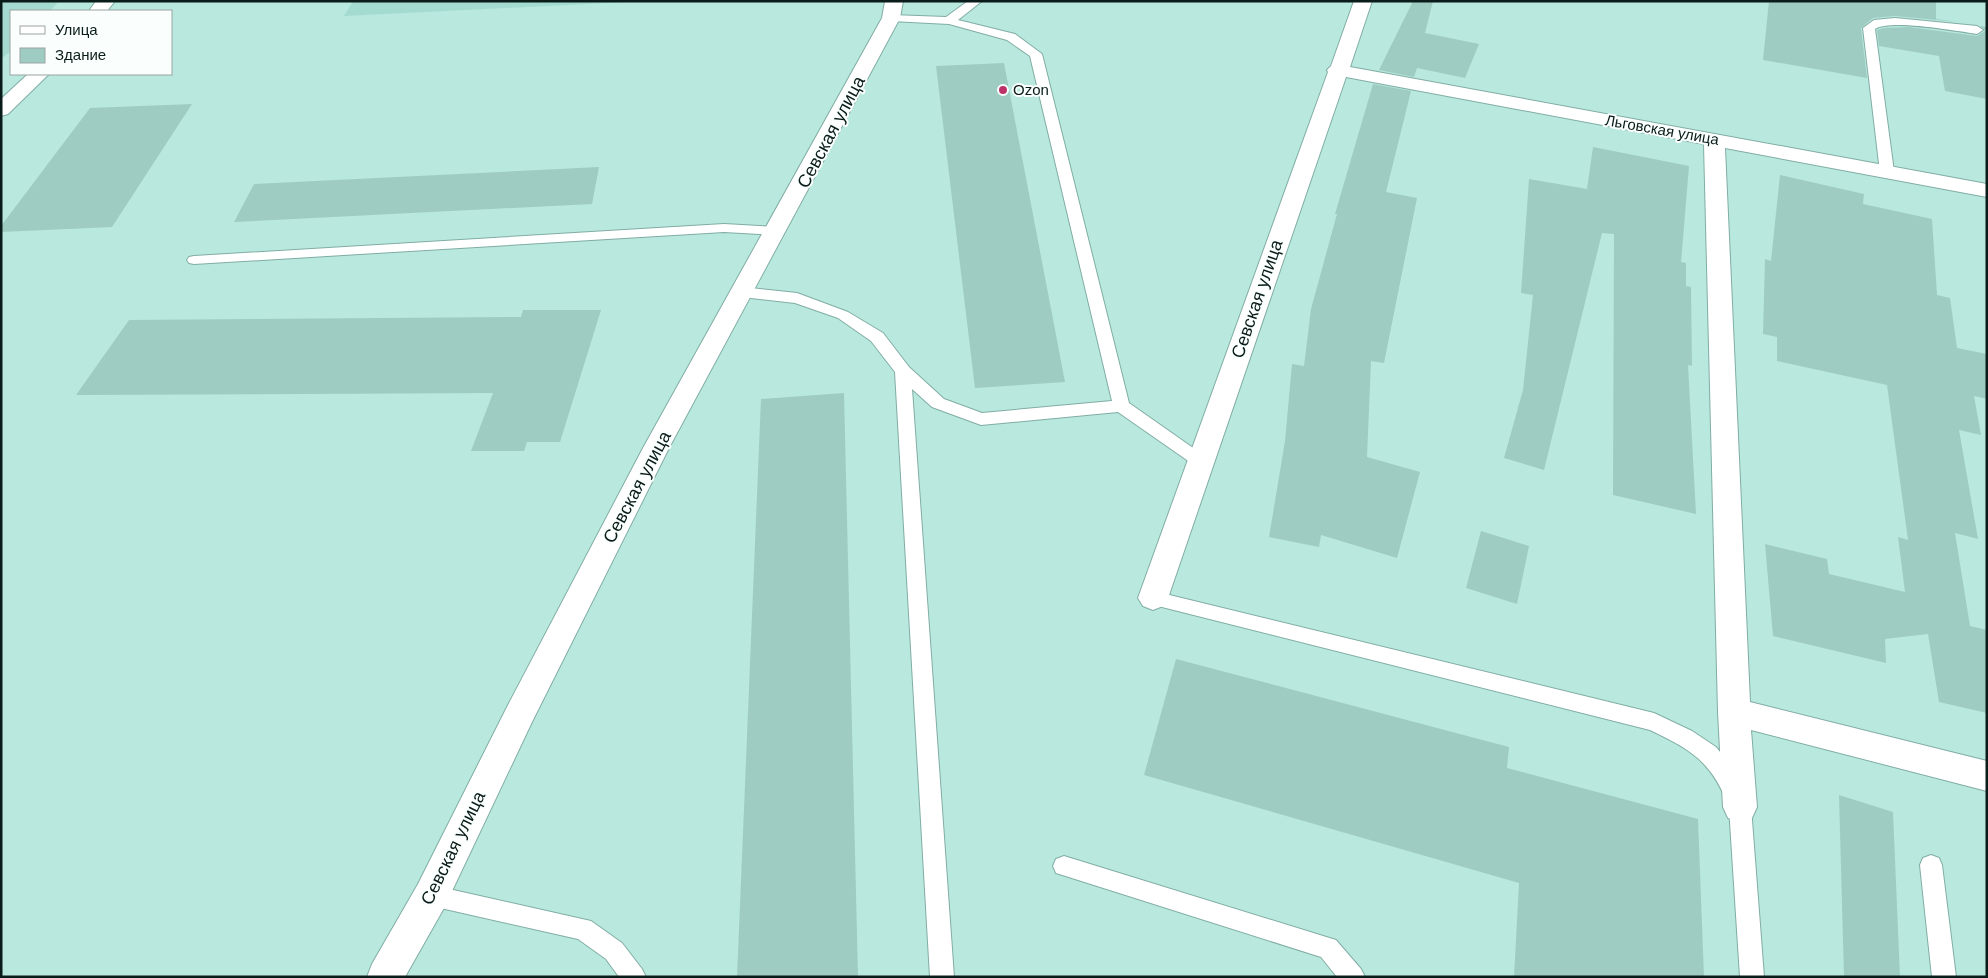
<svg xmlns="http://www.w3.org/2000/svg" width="1988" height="978" font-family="Helvetica,sans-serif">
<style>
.built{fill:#a4dbd0}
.building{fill:#9eccc2}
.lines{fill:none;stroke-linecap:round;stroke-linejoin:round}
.lane-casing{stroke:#80ada4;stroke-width:2}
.street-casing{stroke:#80ada4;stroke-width:2}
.lane{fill:#fff;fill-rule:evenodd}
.street{fill:#fff;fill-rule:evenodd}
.poi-dot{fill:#bc3169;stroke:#fafffe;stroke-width:2}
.labels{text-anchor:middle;stroke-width:4;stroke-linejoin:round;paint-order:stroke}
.far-poi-label{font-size:15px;fill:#0a1c19;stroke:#fafffe;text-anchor:start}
.far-street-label{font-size:15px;fill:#0a1c19;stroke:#fafffe}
.street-label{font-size:18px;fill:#0a1c19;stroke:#fafffe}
</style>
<rect width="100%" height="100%" fill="#b9e8de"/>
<g class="built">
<path d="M1 1H59L50 11H11V51L1 59Z"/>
<path d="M353 1H647L344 16Z"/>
</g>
<g class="building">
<path d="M1413 1H1433L1425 33 1479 44 1465 78 1417 68 1414 77 1379 70Z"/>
<path d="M1769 1H1936V19L1958 22 1895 16 1873 18 1861 28 1867 78 1763 60Z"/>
<path d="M1980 26 1987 27V99L1945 91 1939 56 1879 46 1877 30 1884 28 1909 27 1977 36 1985 31Z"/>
<path d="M1004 63 1065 382 975 388 936 66Z"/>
<path d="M1373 84 1411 91 1386 192 1417 198 1384 363 1371 361 1367 457 1420 472 1397 558 1321 535 1319 547 1269 537 1285 441 1292 364 1304 366 1311 309 1337 214H1335Z"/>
<path d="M192 104 112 227 1 232V226L90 108Z"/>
<path d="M1593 147 1689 166 1681 262 1686 263V286L1691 287 1692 366 1688 365 1696 514 1613 495 1614 234 1602 233 1544 470 1504 458 1523 390 1533 295 1521 293 1529 179 1587 189Z"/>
<path d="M599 167 592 204 234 222 254 184Z"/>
<path d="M1780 175 1864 194 1863 204 1932 219 1937 295 1950 298 1957 348 1987 354V399L1974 396 1981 435 1959 430 1978 539 1955 533 1970 626 1987 630V713L1939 702 1928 634 1885 639 1886 663 1773 636 1765 544 1827 559 1829 574 1905 592 1898 537 1908 540 1887 385 1777 361V337L1763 334 1765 259 1771 261Z"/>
<path d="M523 310H601L560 442H527L524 451H471L493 393 76 395 129 320 521 317Z"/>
<path d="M844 393 858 977H737L761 399Z"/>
<path d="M1481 531 1529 546 1517 604 1466 588Z"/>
<path d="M1176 659 1509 747 1507 768 1698 819 1704 977H1514L1519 883 1144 775Z"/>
<path d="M1839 795 1893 812 1900 977H1844Z"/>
</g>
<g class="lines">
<defs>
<g id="lane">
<path d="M968 1H982L958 20 1015 34 1042 54 1129 403 1206 457 1209 461 1206 465 1200 467 1194 465 1118 412 981 425 932 407 912 389 954 977H930L895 372 871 341 838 318 795 303 742 297 737 295 734 292 737 289 742 287 797 293 848 312 883 333 909 367 944 399 982 413 1112 401 1030 56 1007 40 949 24 891 21 885 18 891 15 946 17Z"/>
<path d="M1895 18 1977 26 1983 30 1977 34C1956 31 1891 19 1875 29L1894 172 1887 176 1880 172 1863 28 1874 20Z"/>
<path d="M724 224 777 227 782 228 784 231 782 234 777 235 724 232 194 264 189 263 187 260 189 257 194 256Z"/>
<path d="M1153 591 1654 713 1692 731 1716 747 1733 768 1744 789 1751 807 1764 977H1740L1729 807C1712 762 1692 750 1650 730L1146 603 1144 598 1146 593Z"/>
<path d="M1931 855 1939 858 1942 865 1956 977H1932L1920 865 1923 858Z"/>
<path d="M1064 856 1336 940 1361 969 1365 977H1337L1321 957 1056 873 1053 866 1056 859Z"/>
<path d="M431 885 591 921 622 943 642 969 646 977H619L606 959 578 939 423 904 420 896 423 888Z"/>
</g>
<g id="street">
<path d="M96 1H115L107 11H89Z"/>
<path d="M885 1H903L900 18 669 448 532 722 444 908 405 977H367L372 964 418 884 507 707 643 448 882 18Z"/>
<path d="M1354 1H1372L1350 67 1987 184V197L1725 148 1750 702 1987 761V791L1751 730 1757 807 1752 818 1740 822 1728 818 1723 807 1718 712 1704 144 1346 77 1168 598 1163 606 1153 610 1143 606 1138 598 1328 72 1327 70 1331 66Z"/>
<path d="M28 74H49L8 114 1 116V99Z"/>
</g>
</defs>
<use href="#lane" class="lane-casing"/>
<use href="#street" class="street-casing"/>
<use href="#lane" class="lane"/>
<use href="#street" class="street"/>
</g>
<circle class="poi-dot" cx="1003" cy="90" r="5"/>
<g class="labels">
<g class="far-poi-label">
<text x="1013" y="95">Ozon</text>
</g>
<g class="far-street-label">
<text transform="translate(1662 130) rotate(10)" y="5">Льговская улица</text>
</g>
<g class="street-label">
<text transform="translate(831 132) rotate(-62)" y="6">Севская улица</text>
<text transform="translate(1257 299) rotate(-71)" y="6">Севская улица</text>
<text transform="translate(637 487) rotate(-62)" y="6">Севская улица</text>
<text transform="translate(453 848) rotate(-64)" y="6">Севская улица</text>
</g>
</g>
<rect width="1988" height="978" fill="none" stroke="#0a1c19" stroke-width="5"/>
<rect x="10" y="10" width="162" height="65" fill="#fafffe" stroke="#9aa4a2"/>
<rect x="20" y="26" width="25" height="8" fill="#ffffff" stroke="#9aa4a2"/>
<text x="55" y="35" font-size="15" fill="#0a1c19">Улица</text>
<rect x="20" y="48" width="25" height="15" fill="#9eccc2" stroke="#9aa4a2"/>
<text x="55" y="60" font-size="15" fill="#0a1c19">Здание</text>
</svg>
